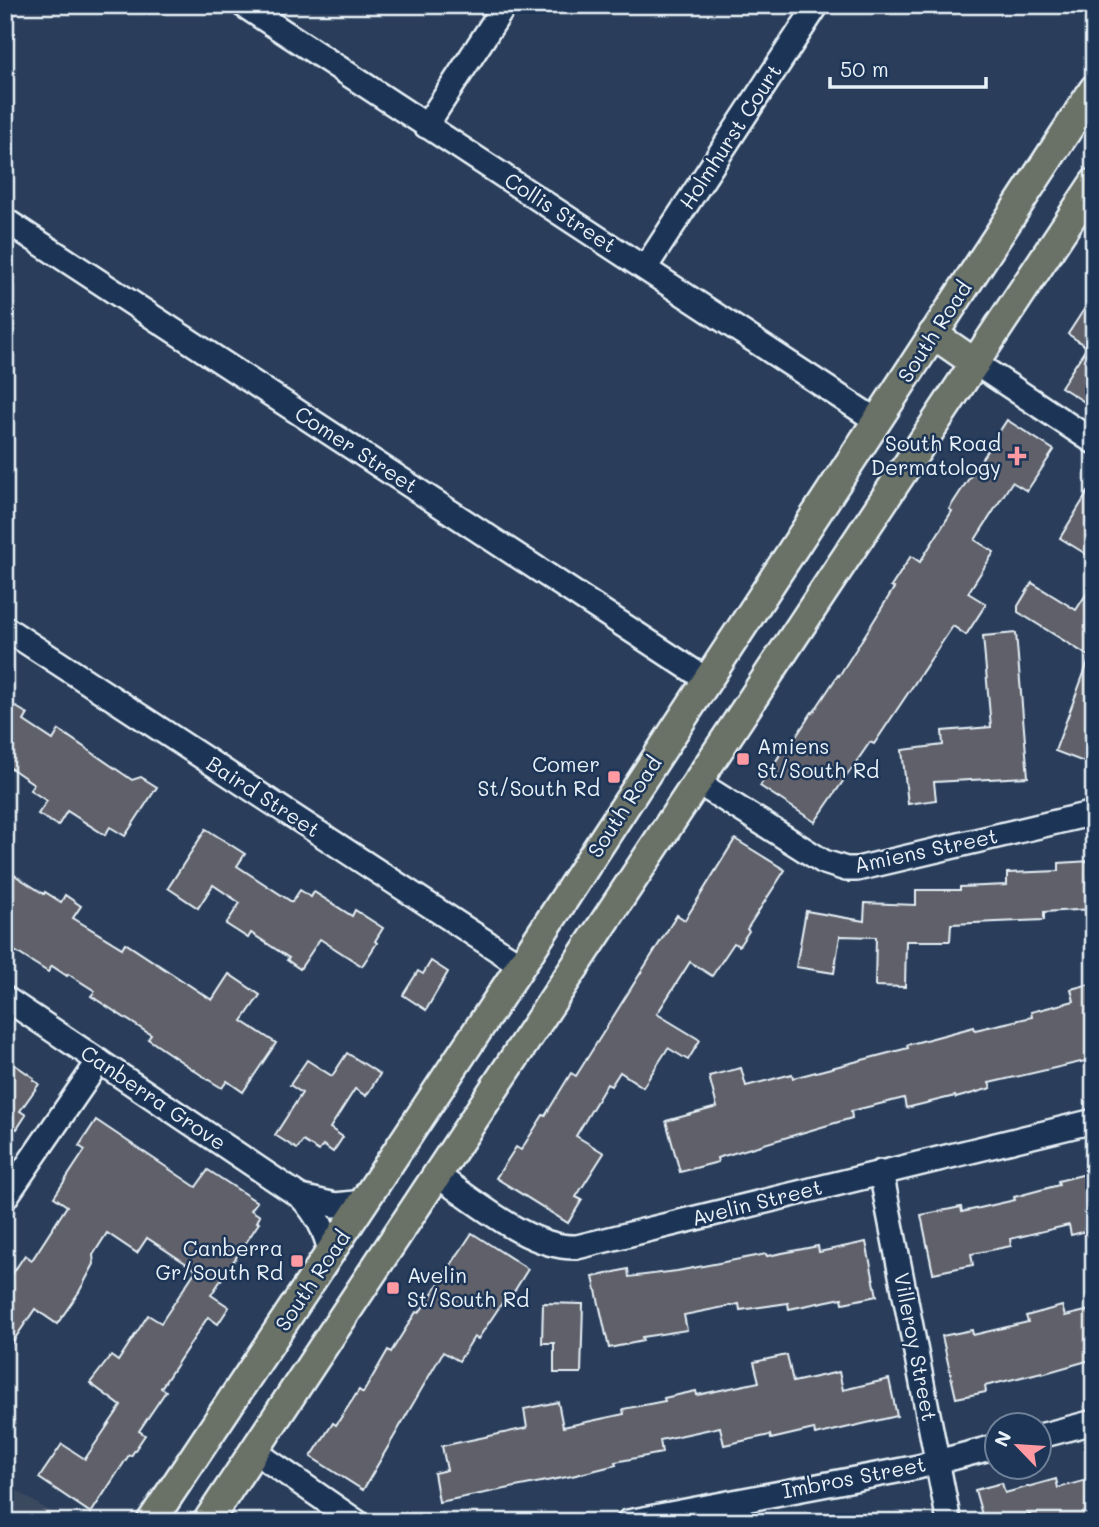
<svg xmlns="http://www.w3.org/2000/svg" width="1099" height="1527" font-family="Mali,sans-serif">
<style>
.built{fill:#3a485f}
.building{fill:#5f6169;stroke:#e8f1f8;stroke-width:2}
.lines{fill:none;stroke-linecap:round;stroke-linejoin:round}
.minor-casing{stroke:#e8f1f8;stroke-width:28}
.major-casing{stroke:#e8f1f8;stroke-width:33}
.minor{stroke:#1d3557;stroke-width:23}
.major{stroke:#6a7166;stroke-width:28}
.poi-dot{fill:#ff9aa2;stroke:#1d3557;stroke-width:2.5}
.labels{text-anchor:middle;stroke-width:5;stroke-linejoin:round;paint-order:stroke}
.street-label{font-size:21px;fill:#e8f1f8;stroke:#1d3557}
.poi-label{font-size:21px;fill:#e8f1f8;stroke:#1d3557;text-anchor:end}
</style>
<rect width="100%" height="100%" fill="#2a3e5b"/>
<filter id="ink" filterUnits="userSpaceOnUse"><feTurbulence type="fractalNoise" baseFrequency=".0143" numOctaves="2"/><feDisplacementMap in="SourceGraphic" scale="14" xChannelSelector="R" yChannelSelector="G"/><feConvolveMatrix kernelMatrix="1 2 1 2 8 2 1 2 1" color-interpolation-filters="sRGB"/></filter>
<g filter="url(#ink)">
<path class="built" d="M5 1483 66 1522H5Z"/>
<g class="building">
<path d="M1094 294V408L1061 387 1087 347 1068 334Z"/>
<path d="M1007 420 1054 450 1027 491 1012 482 975 540 994 552 968 593 986 604 966 635 953 626 874 744 870 742 815 822 760 786 783 750 786 752 812 712 813 713 838 675 839 676 870 627 894 588 891 587 911 556 920 562 952 511 949 509Z"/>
<path d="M1094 482V559L1060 538Z"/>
<path d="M1094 582V737L1084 762 1055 751 1090 657 1018 612V606L1032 583 1076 610Z"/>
<path d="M1016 633 1028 777 934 782 936 800 908 804 902 750 943 745 942 731 991 727 983 636Z"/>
<path d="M11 704 28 714 24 721 53 740 59 730 132 780 141 777 157 787 125 836 110 827 105 835 67 811 58 826 38 814 47 801 30 790 34 784 5 764V713Z"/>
<path d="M206 829 245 854 237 866 292 902 300 890 311 897 314 892 352 916 355 910 383 928 375 941 377 943 362 966 320 939 300 969 287 960 289 958 251 933 248 938 226 924 240 903 213 885 198 908 168 888Z"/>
<path d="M735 839 785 870 747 929 749 931 739 946 734 943 712 976 690 962 657 1014 700 1040 688 1060 668 1048 643 1087 620 1072 611 1086 607 1084 576 1136 604 1153 576 1197 582 1200 568 1223 496 1178 516 1147 521 1150 543 1115 545 1116 571 1073 576 1076 677 915 685 920Z"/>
<path d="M1090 861 1093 909 1044 912V920L951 924 950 941H906L905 987 875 986 876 937 840 936 834 973 796 967 806 911 864 921 865 903 916 905V890H960V887L1007 885V873L1059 871V863Z"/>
<path d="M5 869 44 894 45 892 61 902 65 895 81 906 73 918 122 948 125 943 212 1000 229 974 260 995 242 1021 276 1043 243 1092 227 1081 222 1088 207 1079 148 1039 151 1035 91 996 95 991 68 974 67 976 52 966 48 972 10 948 13 943 5 938Z"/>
<path d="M431 961 448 972 426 1010 403 995 418 971 423 974Z"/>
<path d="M1094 983V1059L989 1083 991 1088 956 1098 955 1096 906 1108 904 1098 851 1111 852 1118 717 1158 718 1162 680 1172 666 1121 717 1107 709 1076 741 1068 746 1086 792 1074 793 1078 908 1048 907 1045 974 1027 975 1030 1032 1017 1031 1012 1074 1001 1071 989Z"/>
<path d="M347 1053 380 1074 366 1096 355 1089 330 1128 343 1137 333 1152 323 1145 319 1151 303 1141 297 1149 275 1135 302 1093 290 1085 307 1060 332 1076Z"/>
<path d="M5 1058 34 1078 33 1080 39 1084 20 1111 26 1115 17 1129 11 1124 5 1132Z"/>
<path d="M96 1120 196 1187 208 1170 257 1202 251 1210 260 1216 257 1222 259 1223 211 1295 229 1307 218 1324 208 1317 161 1388 166 1391 139 1431 145 1435 131 1456 129 1455 91 1513 39 1478 62 1444 85 1459 121 1406 90 1383 111 1356 118 1361 148 1315 161 1323 196 1270 147 1238 137 1253 107 1233 93 1255 94 1264 79 1292 57 1324 35 1309 5 1353V1285L25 1255 32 1260 67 1206 54 1197 85 1150 79 1146Z"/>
<path d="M1094 1172V1229L1071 1235 1069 1225 1010 1239 1011 1246 971 1254 973 1265 933 1273 921 1215 961 1207 962 1212 1015 1200 1014 1197 1059 1185 1058 1181Z"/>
<path d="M472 1233 528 1269 507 1303 504 1300 478 1339 474 1337 459 1361 443 1352 363 1490 311 1457 333 1423 336 1425 359 1390 363 1393 388 1350 391 1352 416 1312 419 1313Z"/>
<path d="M866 1242 877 1296 843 1303 842 1298 789 1309 788 1303 740 1310 739 1304 684 1315 687 1330 642 1337 643 1341 609 1348 593 1277 628 1269 629 1277 677 1271 766 1254 767 1256 818 1246 819 1252Z"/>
<path d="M543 1303 583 1304 581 1373H554V1343H542Z"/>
<path d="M1062 1306 1065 1316 1094 1309V1359L1042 1374V1372L985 1386 986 1392 956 1398 942 1336 972 1330 973 1335 1028 1322 1026 1316Z"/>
<path d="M787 1355 793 1382 839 1372 843 1390 889 1379 897 1416 815 1435 814 1429 771 1439 770 1435 724 1445 720 1427 660 1440 662 1453 615 1462 616 1465 572 1476 439 1502 434 1473 447 1470 442 1446 527 1428 524 1409 558 1402 563 1427 624 1414 623 1409 665 1401 664 1398 696 1391 697 1395 759 1382 754 1362Z"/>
<path d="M1094 1478V1522H1032L1030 1514 1003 1522H984L975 1490 1002 1483 1005 1493 1056 1479 1058 1488Z"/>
</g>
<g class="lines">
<defs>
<g id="minor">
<path d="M243 5 877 421"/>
<path d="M426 126 505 5"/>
<path d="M5 220 707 680"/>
<path d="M645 268 817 5"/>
<path d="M975 363 1094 442"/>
<path d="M5 628 521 965"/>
<path d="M697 782 824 862 846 869H857L1094 813"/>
<path d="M5 998 301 1197C318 1215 325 1231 331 1254"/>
<path d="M881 1172 949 1522"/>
<path d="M436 1175C476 1201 529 1249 577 1247L1094 1121"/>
<path d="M301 1197 335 1205 365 1202"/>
<path d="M5 1198 99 1061"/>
<path d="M1040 1436 1094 1422"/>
<path d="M254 1451 357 1522"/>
<path d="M628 1522 918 1467 998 1446"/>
</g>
<g id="major">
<path d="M933 334 975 363"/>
<path d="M151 1522 521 965 1094 89"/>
<path d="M207 1522 1094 183"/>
</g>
</defs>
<use href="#minor" class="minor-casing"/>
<use href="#major" class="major-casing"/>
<use href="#minor" class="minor"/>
<use href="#major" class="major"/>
</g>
</g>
<g class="poi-dot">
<path d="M1013.5 445.5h7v7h7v7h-7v7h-7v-7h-7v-7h7z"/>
<rect x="736" y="752" width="14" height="14" rx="3.5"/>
<rect x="607" y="770" width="14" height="14" rx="3.5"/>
<rect x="290" y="1254" width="14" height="14" rx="3.5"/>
<rect x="386" y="1281" width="14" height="14" rx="3.5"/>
</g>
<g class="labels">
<g class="street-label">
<text transform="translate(731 137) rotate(-57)" y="7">Holmhurst Court</text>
<text transform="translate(560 213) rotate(33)" y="7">Collis Street</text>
<text transform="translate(935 332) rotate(-57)" y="7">South Road</text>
<text transform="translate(356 450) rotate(33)" y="7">Comer Street</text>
<text transform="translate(263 797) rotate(33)" y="7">Baird Street</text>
<text transform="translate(625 807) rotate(-57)" y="7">South Road</text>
<text transform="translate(926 851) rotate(-12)" y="7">Amiens Street</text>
<text transform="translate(153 1098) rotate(34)" y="7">Canberra Grove</text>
<text transform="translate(757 1203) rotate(-14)" y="7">Avelin Street</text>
<text transform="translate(313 1281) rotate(-56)" y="7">South Road</text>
<text transform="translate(915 1347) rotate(79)" y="7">Villeroy Street</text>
<text transform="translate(854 1478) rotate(-11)" y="7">Imbros Street</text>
</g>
<g class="poi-label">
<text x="1001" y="451">South Road<tspan x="1001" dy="24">Dermatology</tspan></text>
<text x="757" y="754" text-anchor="start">Amiens<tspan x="757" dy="24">St/South Rd</tspan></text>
<text x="600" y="772">Comer<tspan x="600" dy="24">St/South Rd</tspan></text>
<text x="283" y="1256">Canberra<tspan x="283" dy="24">Gr/South Rd</tspan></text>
<text x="407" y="1283" text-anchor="start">Avelin<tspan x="407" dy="24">St/South Rd</tspan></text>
</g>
</g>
<rect width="1099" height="1527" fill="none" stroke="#1d3557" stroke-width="28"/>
<rect x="14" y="14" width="1071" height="1499" fill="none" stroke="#e8f1f8" stroke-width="2.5" filter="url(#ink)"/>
<g transform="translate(1018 1446) rotate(295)"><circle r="33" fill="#1d3557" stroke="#6e8097" stroke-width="2"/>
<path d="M0-5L12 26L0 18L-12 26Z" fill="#ff9aa2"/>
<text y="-10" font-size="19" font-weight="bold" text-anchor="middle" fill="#e8f1f8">N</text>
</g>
<path d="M830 77v10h156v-10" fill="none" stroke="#e8f1f8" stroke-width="3.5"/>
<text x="840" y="77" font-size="21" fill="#e8f1f8" stroke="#1d3557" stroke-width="5" paint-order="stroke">50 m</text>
</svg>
